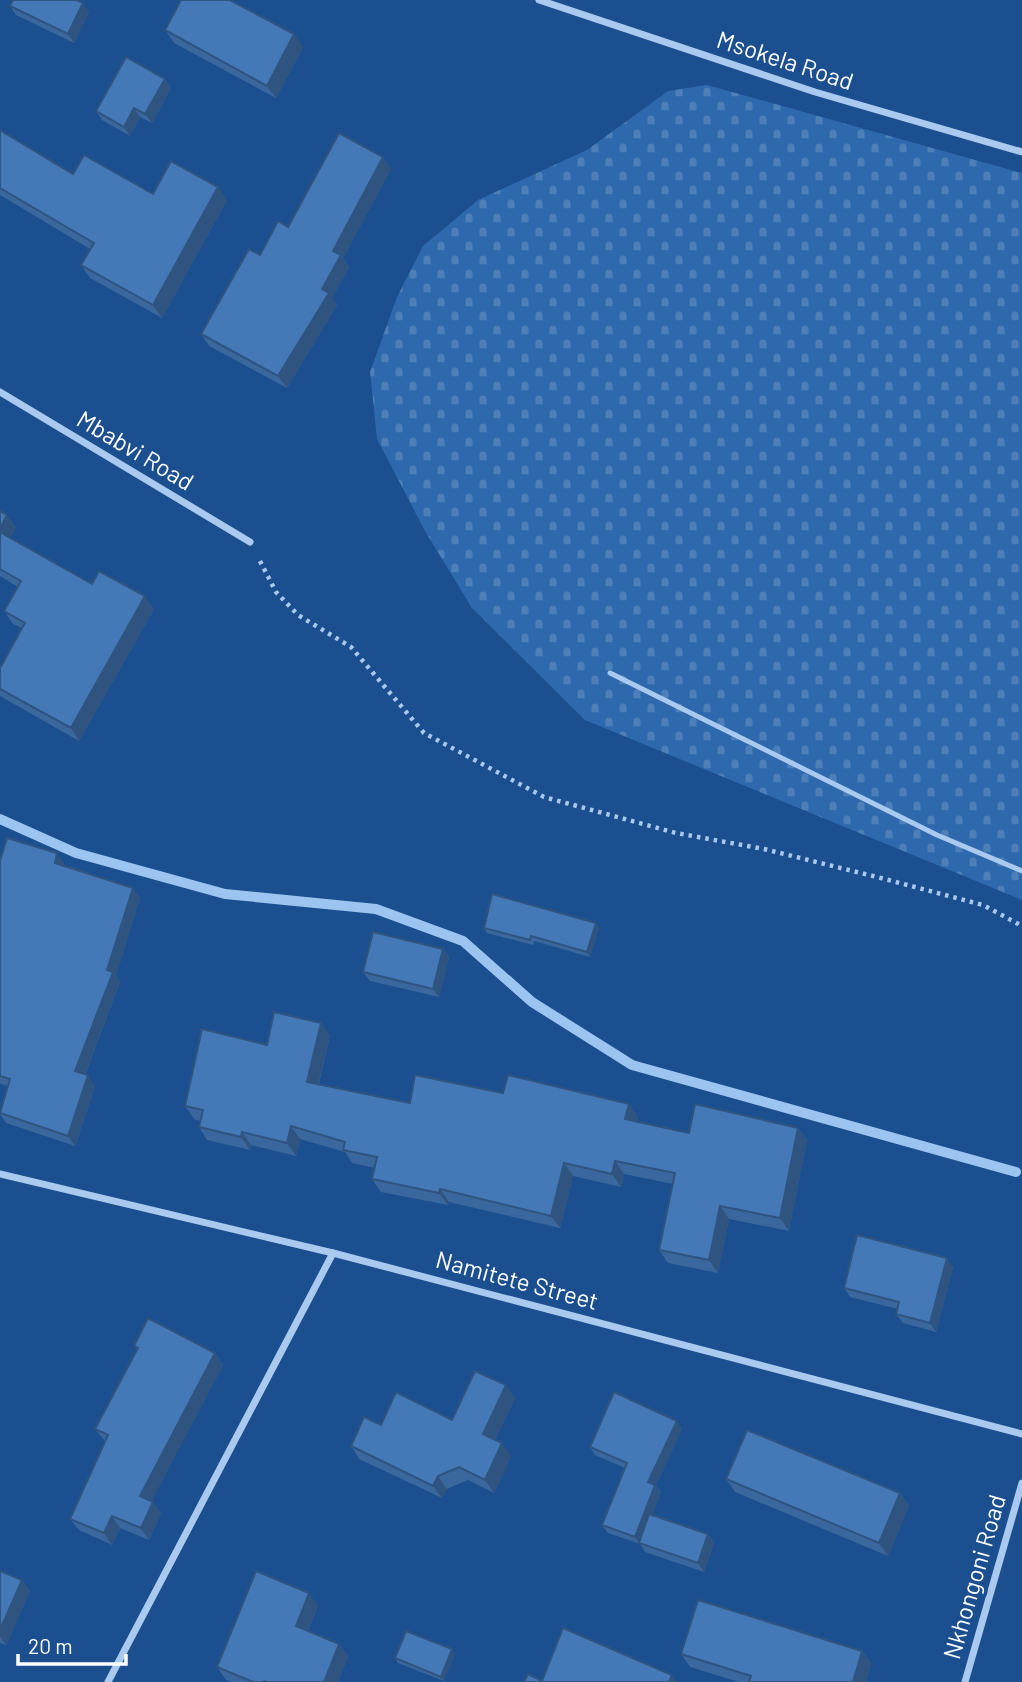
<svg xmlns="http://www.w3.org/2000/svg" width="1022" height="1682" font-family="Barlow,sans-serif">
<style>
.cemetery{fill:url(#cemetery-stones)}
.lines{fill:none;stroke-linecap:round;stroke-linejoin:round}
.stream{stroke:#9cc4f0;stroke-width:10}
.path{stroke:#a9c9ee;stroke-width:4.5;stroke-dasharray:3.5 5;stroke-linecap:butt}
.lane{stroke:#a9c9ee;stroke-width:5}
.street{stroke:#a9c9ee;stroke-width:7}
.wall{fill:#3a679d}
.shaded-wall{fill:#305480}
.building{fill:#4478b7;stroke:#305480;stroke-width:2}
.labels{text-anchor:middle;stroke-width:7;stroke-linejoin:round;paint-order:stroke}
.street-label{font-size:24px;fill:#fff;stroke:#1b4f8f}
</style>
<defs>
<pattern id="cemetery-stones" width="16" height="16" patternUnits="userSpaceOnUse" patternTransform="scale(1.75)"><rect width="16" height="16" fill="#2e69ad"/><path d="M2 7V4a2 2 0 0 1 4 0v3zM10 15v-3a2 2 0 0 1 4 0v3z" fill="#4d80b9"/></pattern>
</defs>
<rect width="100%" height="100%" fill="#1b4f8f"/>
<path class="cemetery" d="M707 85 1022 173V900L585 720 472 608 425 531 377 439 370 372 397 297 423 246 478 200 587 150 668 91Z"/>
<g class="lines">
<path class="stream" d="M0 819 76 853 225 894 376 909 463 941 532 1002 632 1065 1016 1172"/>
<path class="path" d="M260 561 276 592 298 615 351 647 424 733 544 797 676 833 764 849 877 877 983 905 1022 926"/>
<path class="lane" d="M610 673 937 835 1022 871"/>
<g class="street">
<path d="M539 0 815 92 1022 152"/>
<path d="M0 392 250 542"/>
<path d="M0 1174 333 1253 1022 1434"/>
<path d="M108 1682 333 1253"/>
<path d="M965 1682 1022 1483"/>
</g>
</g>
<g class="wall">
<path d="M10 6 89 12 74 43 16 15Z"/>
<path d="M165 30 303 47 276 98 174 43Z"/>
<path d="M165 79 171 88 152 123 140 117 130 136 102 120 96 111Z"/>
<path d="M0 130 73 174 153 194 227 200 162 318 90 278 81 265 90 249 0 195Z"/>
<path d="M391 169 343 258 349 267 332 298 337 305 287 388 209 346 201 334 260 255 288 227Z"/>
<path d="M0 511 7 515 16 528 10 538 92 584 154 609 79 741 0 696V668L22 628 13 624 4 611 18 587 0 576Z"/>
<path d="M0 861 64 863V866L140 898 116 975 120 982 85 1075 95 1086 75 1146 6 1123 0 1114 8 1086 0 1084Z"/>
<path d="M599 927 590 957 534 941 533 945 487 933 484 928Z"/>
<path d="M443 949 449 957 439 997 370 981 363 972Z"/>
<path d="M330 1035 319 1084 410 1103 503 1093 629 1104 638 1117 637 1121 689 1133 798 1128 807 1140 789 1231 729 1219 718 1273 668 1263 659 1250 673 1184 624 1174 621 1187 573 1176 560 1228 449 1202 448 1205 381 1192 372 1179 375 1168 352 1163 345 1152 300 1139 296 1156 251 1145 250 1150 207 1140 199 1127 200 1121 194 1119 185 1106 267 1045Z"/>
<path d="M953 1267 936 1332 903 1323 896 1314 898 1309 850 1297 844 1288Z"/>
<path d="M134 1346 215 1353 223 1365 151 1501 161 1513 149 1540 120 1528 112 1545 79 1530 70 1519 105 1441 95 1429 137 1350Z"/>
<path d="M506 1385 515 1398 495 1440 511 1456 494 1493 468 1480 447 1489 442 1498 359 1459 351 1446 381 1425 452 1420Z"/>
<path d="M677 1421 682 1429 656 1485 661 1492 652 1515 708 1534 714 1543 704 1572 645 1552 640 1544 608 1533 602 1525 625 1468 595 1455 590 1447Z"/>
<path d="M726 1479 900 1493 909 1506 888 1556 735 1492Z"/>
<path d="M0 1571 22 1580 30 1591 6 1645 0 1643Z"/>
<path d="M318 1606 308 1631 339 1644 348 1656 338 1682H232L226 1680 217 1667Z"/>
<path d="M862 1651 871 1663 866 1682H739L690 1667 681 1654Z"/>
<path d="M455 1654 444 1681 398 1663 395 1658Z"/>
</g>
<g class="shaded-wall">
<path d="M83 3 89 12 74 43 68 34Z"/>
<path d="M294 34 303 47 276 98 267 86Z"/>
<path d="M165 79 171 88 152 123 145 114Z"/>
<path d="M134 108 140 117 130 136 124 127Z"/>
<path d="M383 157 391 169 343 258 349 267 332 298 337 305 287 388 278 376 322 289 333 251Z"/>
<path d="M218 187 227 200 162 318 153 305Z"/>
<path d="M7 515 16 528 7 544 0 534V528Z"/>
<path d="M145 596 154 609 79 741 71 728Z"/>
<path d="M57 853 64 863 62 873 55 863Z"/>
<path d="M133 888 140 898 116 975 120 982 82 1082 75 1071Z"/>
<path d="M596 923 599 927 590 957 587 952Z"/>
<path d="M443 949 449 957 439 997 433 989Z"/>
<path d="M321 1023 330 1035 316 1094 307 1082Z"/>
<path d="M88 1075 95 1086 75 1146 68 1136Z"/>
<path d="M629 1104 638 1117 634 1132 625 1119Z"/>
<path d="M291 1126 300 1139 296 1156 287 1143Z"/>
<path d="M798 1128 807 1140 789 1231 780 1218Z"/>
<path d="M242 1132 251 1145 250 1150 241 1137Z"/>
<path d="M615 1161 624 1174 621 1187 612 1174Z"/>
<path d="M564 1163 573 1176 560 1228 551 1216Z"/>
<path d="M440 1189 449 1202 448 1205 439 1193Z"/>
<path d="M720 1206 729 1219 718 1273 709 1260Z"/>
<path d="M947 1258 953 1267 936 1332 930 1323Z"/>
<path d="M215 1353 223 1365 148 1508 140 1496Z"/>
<path d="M506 1385 515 1398 492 1447 483 1434Z"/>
<path d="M677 1421 682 1429 656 1485 661 1492 641 1545 635 1537 648 1482Z"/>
<path d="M502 1443 511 1456 494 1493 485 1480Z"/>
<path d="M438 1476 447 1489 442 1498 433 1486Z"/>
<path d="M900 1493 909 1506 888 1556 879 1543Z"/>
<path d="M153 1502 161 1513 149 1540 141 1528Z"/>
<path d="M112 1516 120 1528 112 1545 104 1533Z"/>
<path d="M708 1534 714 1543 704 1572 698 1563Z"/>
<path d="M22 1580 30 1591 6 1645 0 1637V1630Z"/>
<path d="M309 1593 318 1606 304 1639 296 1626Z"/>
<path d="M339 1644 348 1656 338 1682H324Z"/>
<path d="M452 1649 455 1654 444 1681 441 1677Z"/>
<path d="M862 1651 871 1663 866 1682H853Z"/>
<path d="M672 1675 677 1682H669Z"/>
</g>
<g class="building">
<path d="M13 0H77L83 3 68 34 10 6Z"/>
<path d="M181 0H230L294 34 267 86 165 30Z"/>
<path d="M126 57 165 79 145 114 134 108 124 127 96 111Z"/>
<path d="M0 130 73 174 84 155 153 194 171 161 218 187 153 305 81 265 94 243 0 188Z"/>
<path d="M339 133 383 157 333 251 341 255 322 289 329 293 278 376 201 334 249 249 260 255 278 221 288 227Z"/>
<path d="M0 511 7 515 0 528Z"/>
<path d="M0 532 92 584 99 571 145 596 71 728 0 689V668L25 623 4 611 21 581 0 569Z"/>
<path d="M7 838 57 853 55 863 133 888 107 970 113 972 75 1071 88 1075 68 1136 0 1113 10 1079 0 1076V861Z"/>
<path d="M492 894 596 923 587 952 531 936 530 940 484 928Z"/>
<path d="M373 932 443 949 433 989 363 972Z"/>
<path d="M274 1012 321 1023 307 1082 410 1103 415 1075 503 1093 508 1075 629 1104 625 1119 689 1133 695 1104 798 1128 780 1218 720 1206 709 1260 659 1250 675 1173 615 1161 612 1174 564 1163 551 1216 440 1189 439 1193 372 1179 377 1157 343 1150 345 1142 291 1126 287 1143 242 1132 241 1137 199 1127 203 1110 185 1106 202 1029 267 1045Z"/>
<path d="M857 1235 947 1258 930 1323 896 1314 899 1302 844 1288Z"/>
<path d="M148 1318 215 1353 140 1496 153 1502 141 1528 112 1516 104 1533 70 1519 108 1435 95 1429 138 1348 134 1346Z"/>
<path d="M475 1371 506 1385 483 1434 502 1443 485 1480 459 1467 438 1476 433 1486 351 1446 364 1417 381 1425 396 1392 452 1420Z"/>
<path d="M614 1392 677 1421 648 1482 655 1485 635 1537 602 1525 627 1463 590 1447Z"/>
<path d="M747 1430 900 1493 879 1543 726 1479Z"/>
<path d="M649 1514 708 1534 698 1563 639 1543Z"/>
<path d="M0 1571 22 1580 0 1630Z"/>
<path d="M256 1571 309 1593 296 1626 339 1644 324 1682H267L264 1681 263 1682H253L217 1667Z"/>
<path d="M698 1600 862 1651 853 1682H749L751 1676 681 1654Z"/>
<path d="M563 1628 672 1675 669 1682H524L528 1674 542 1681Z"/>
<path d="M406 1631 452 1649 441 1677 395 1658Z"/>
</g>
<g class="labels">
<g class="street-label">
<text transform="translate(785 61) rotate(18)" y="8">Msokela Road</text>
<text transform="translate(135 451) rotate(31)" y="8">Mbabvi Road</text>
<text transform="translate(517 1281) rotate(15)" y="8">Namitete Street</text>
<text transform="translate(975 1577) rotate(-74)" y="8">Nkhongoni Road</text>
</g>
</g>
<path d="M18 1654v10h108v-10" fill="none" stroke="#ffffff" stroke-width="3.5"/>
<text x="28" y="1654" font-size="21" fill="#ffffff" stroke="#1b4f8f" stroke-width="5" paint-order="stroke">20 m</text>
</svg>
